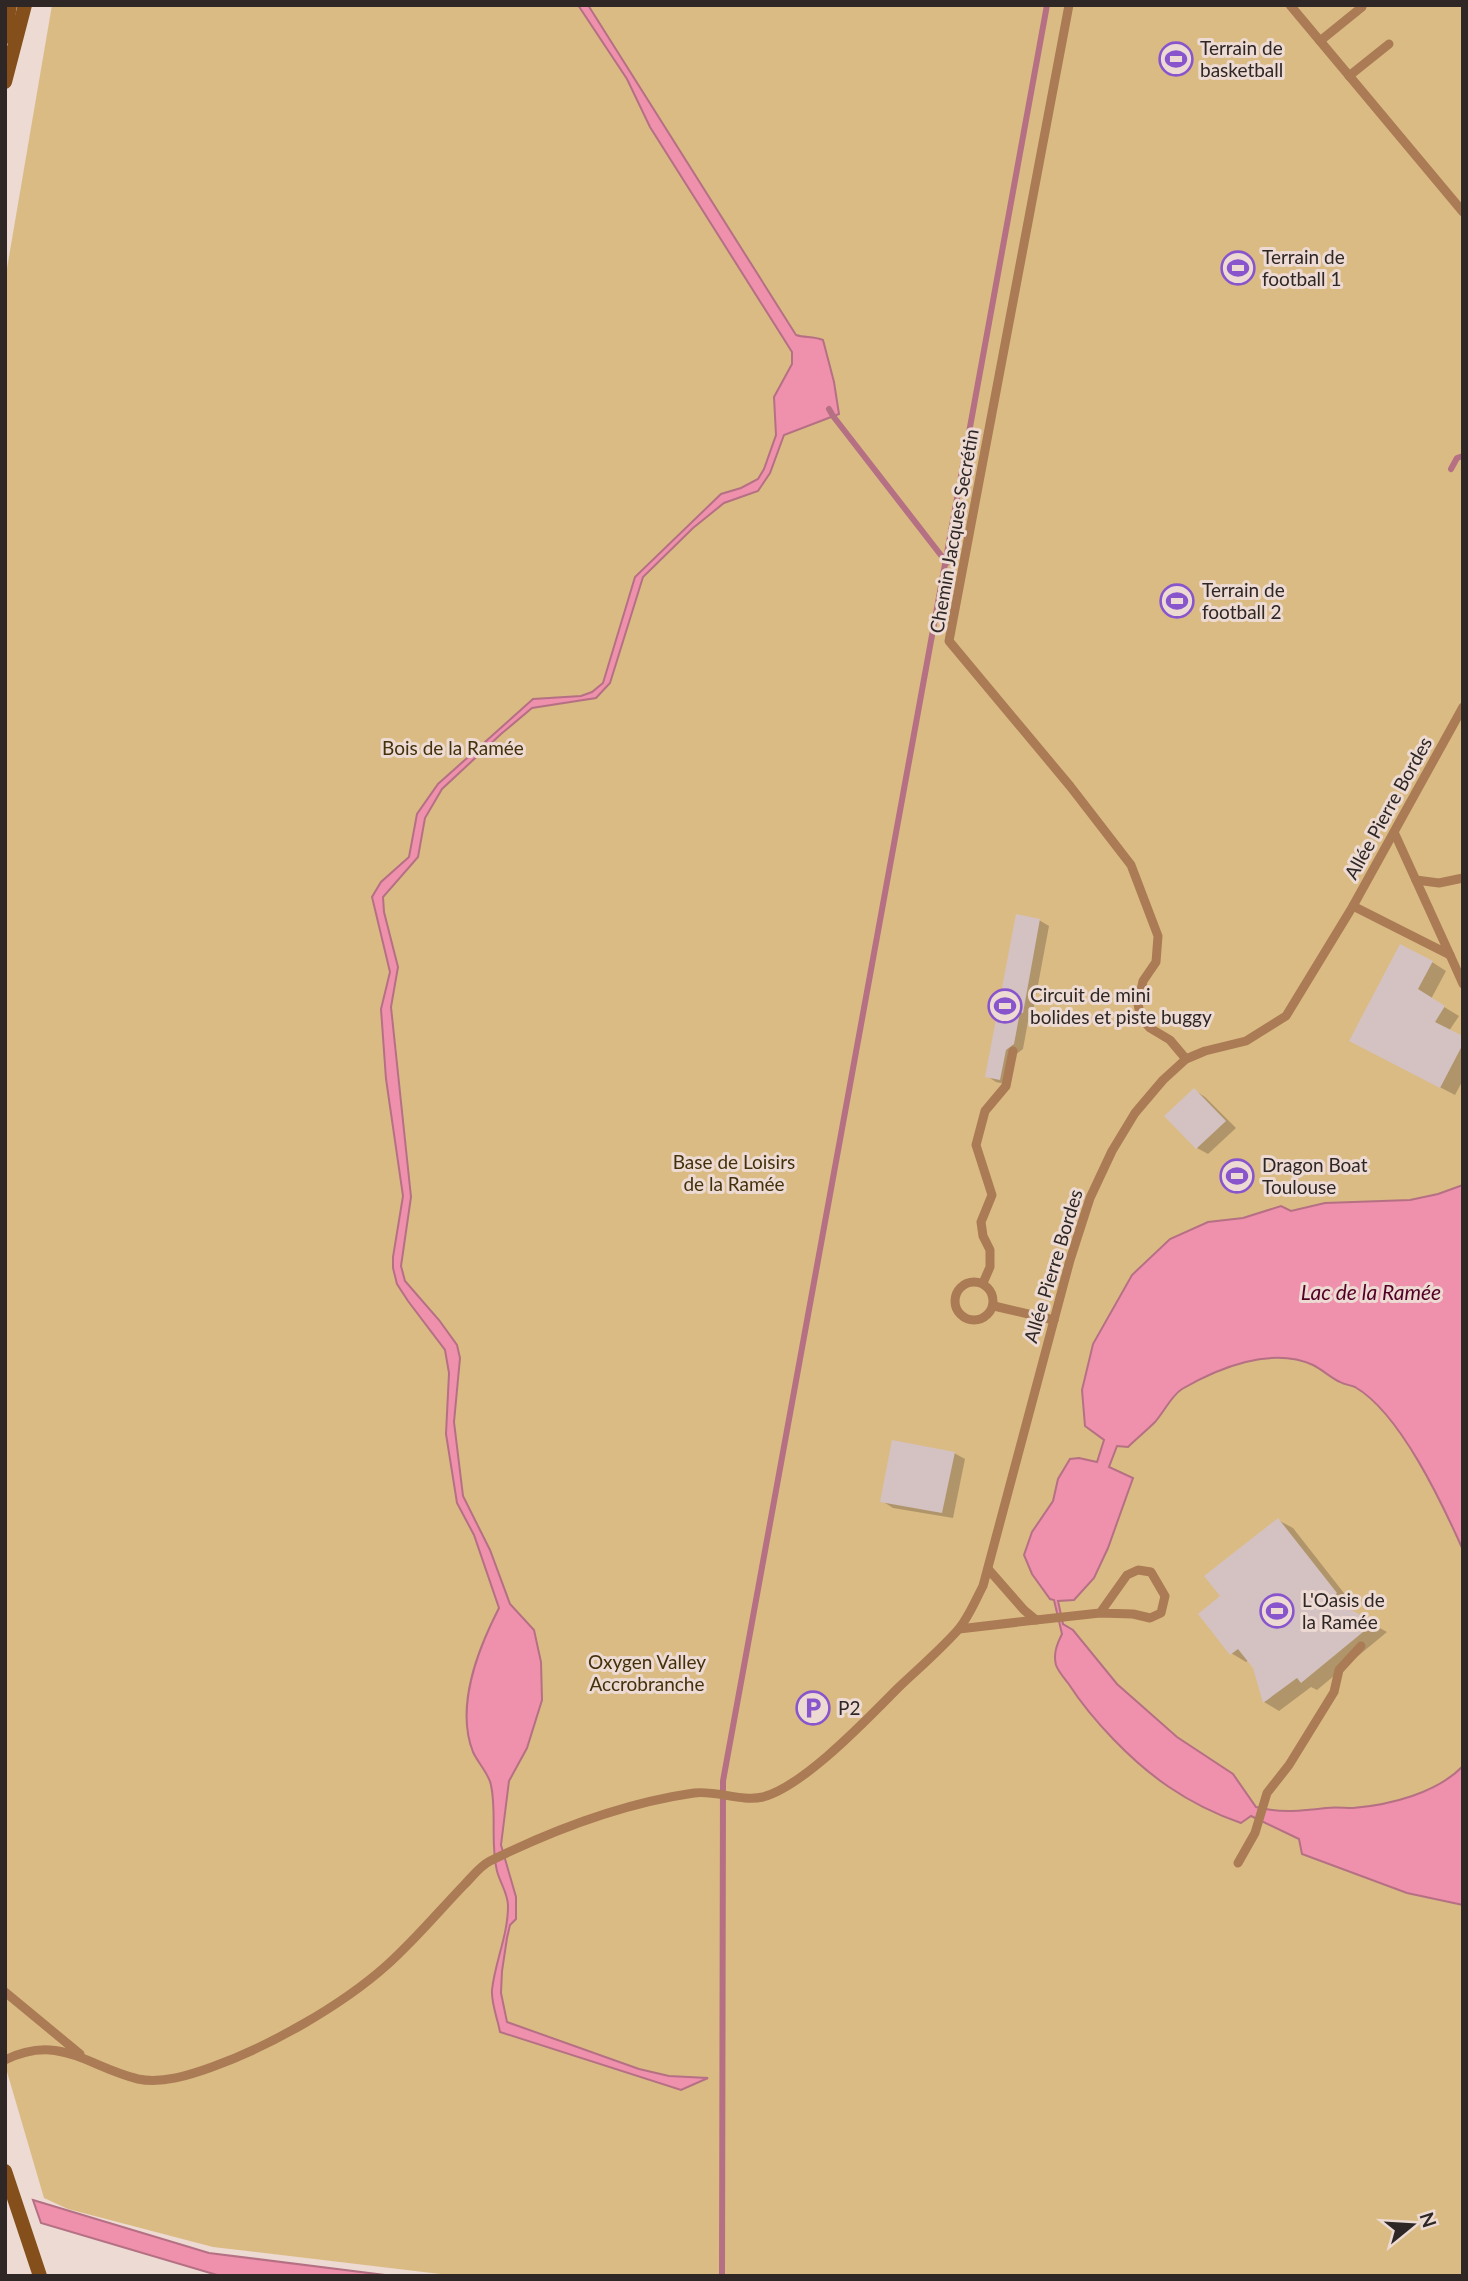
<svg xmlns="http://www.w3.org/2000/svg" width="1468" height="2281" font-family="Lato,sans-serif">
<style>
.green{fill:#dbbb84}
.water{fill:#ef90ad;stroke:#b57084;stroke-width:2}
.shadow{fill:#0003}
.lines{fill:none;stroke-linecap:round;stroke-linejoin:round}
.stream{stroke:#b57084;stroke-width:6}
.building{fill:#d4c1c1}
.lane{stroke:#aa7b54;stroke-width:9}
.secondary{stroke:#844f1a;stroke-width:14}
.labels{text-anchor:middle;stroke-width:6;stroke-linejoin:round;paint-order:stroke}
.poi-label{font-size:19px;fill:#2e2725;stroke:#ecdad3;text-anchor:start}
.street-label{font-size:19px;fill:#2e2725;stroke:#ecdad3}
.park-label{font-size:19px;fill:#44310b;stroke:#ecdad3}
.water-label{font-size:21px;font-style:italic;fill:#530026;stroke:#ecdad3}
</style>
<rect width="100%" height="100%" fill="#ecdad3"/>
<path class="green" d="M52 5H1463V2276H457L213 2247 68 2209 44 2198 5 2065V280Z"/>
<g class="water">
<path d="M578 5H588L796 335C805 338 813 336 823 340L834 382 839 414 784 435 770 473 758 491 724 503 693 528 643 577 610 683 596 698 532 708 501 734 442 789 425 818 418 857 383 897 384 912 398 967 391 1007 411 1197 401 1266 405 1281 439 1320 457 1345 460 1358 454 1422 463 1496 490 1550 510 1604 534 1630 541 1662 542 1700 527 1748 509 1781 501 1845 516 1897V1919L510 1925 507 1938 502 1971 501 1993 507 2022 639 2069 669 2076 708 2078 681 2090 500 2032C498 2020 491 2003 492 1990 495 1962 508 1935 508 1906 508 1893 500 1883 497 1871 490 1843 497 1813 491 1785 489 1774 478 1763 473 1752 455 1706 478 1649 499 1608L474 1535 457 1503 446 1434 449 1373 445 1350 408 1301 397 1284 393 1268V1257L403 1196 386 1079 381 1009 390 972 372 897 381 882 409 857 417 814 438 784 533 699 581 696 592 692 603 683 635 577 721 494 741 488 758 479 764 469 776 435 774 397 792 364V352L650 127 627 79Z"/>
<path d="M1463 1185V1550C1442 1503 1400 1413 1355 1387 1351 1385 1345 1385 1340 1382 1331 1378 1323 1370 1313 1365 1272 1346 1218 1368 1182 1389 1171 1396 1164 1412 1155 1422 1146 1431 1136 1439 1128 1447L1117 1446 1109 1467 1133 1478 1108 1548 1094 1578 1074 1600 1058 1601 1063 1624 1073 1630 1117 1684 1177 1737 1233 1774 1256 1807C1280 1813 1302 1811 1326 1808 1335 1807 1344 1808 1353 1808 1390 1805 1437 1793 1463 1766V1905L1407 1893 1302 1854 1299 1839 1251 1816 1241 1823C1215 1814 1191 1802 1169 1787 1132 1762 1092 1720 1068 1683 1064 1678 1058 1671 1056 1665 1053 1654 1057 1644 1062 1634L1054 1600 1050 1599 1032 1574 1024 1555 1032 1532 1053 1501 1058 1479 1070 1459 1079 1458 1097 1462 1104 1440 1085 1426 1082 1390 1093 1344 1132 1275 1170 1239 1208 1222 1243 1218 1281 1206 1291 1211 1325 1203 1410 1200 1438 1194Z"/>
<path d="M33 2200 209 2253 393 2276 217 2275 41 2223Z"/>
</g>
<g class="shadow">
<path d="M1039 920 1049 926 1032 1017 1029 1016 1023 1049 1015 1055 1009 1085 996 1082 987 1076Z"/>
<path d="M1432 962 1446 971 1431 999 1459 1016 1449 1031 1463 1038V1080L1455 1095 1366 1049Z"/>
<path d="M1194 1090 1205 1097 1236 1128 1208 1154 1197 1148Z"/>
<path d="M954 1453 965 1459 953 1518 893 1508 882 1501Z"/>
<path d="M1278 1520 1293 1528 1351 1602 1344 1608 1387 1632 1317 1690 1311 1687 1279 1711 1264 1702 1254 1667 1249 1660 1246 1662 1231 1653 1222 1596Z"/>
</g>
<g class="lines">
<g class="stream">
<path d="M829 409 833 416 947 563"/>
<path d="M1451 469 1457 458 1463 456"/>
<path d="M722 2276 723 1781 1047 5"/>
</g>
</g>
<g class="building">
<path d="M1016 914 1040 919 1023 1013 1020 1012 1014 1044 1006 1050 1000 1080 985 1077Z"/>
<path d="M1400 944 1433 961 1418 989 1445 1006 1435 1022 1463 1036V1044L1440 1088 1349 1041Z"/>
<path d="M1194 1088 1226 1121 1196 1149 1164 1116Z"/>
<path d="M892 1440 955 1452 942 1513 880 1502Z"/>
<path d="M1278 1518 1337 1593 1331 1598 1374 1623 1301 1683 1297 1678 1263 1703 1253 1668 1238 1649 1230 1655 1198 1614 1220 1596 1204 1576Z"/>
</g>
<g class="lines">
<g class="lane">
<path d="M1069 5 949 641 1070 786 1131 865 1158 936 1156 962 1143 981 1138 1004 1141 1018 1150 1028 1170 1040 1186 1059"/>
<path d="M1290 5 1463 212"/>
<path d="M1320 41 1362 7"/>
<path d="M1349 76 1389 44"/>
<path d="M1416 880 1439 883 1463 878"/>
<path d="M1353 906 1450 955 1394 832"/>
<path d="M1450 955 1463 984"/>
<circle cx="974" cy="1301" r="19"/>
<path d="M983 1283 990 1267V1250L983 1236 981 1222 992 1195 976 1145 985 1111 1006 1086 1013 1051"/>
<path d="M994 1306 1054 1320"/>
<path d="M989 1570 1024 1610 1036 1620 1100 1613 1133 1614 1150 1618 1161 1613 1165 1596 1151 1572 1138 1570 1127 1575 1100 1613"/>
<path d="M959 1629 1036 1620"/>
<path d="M1238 1863 1255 1833 1267 1793 1289 1765 1334 1692 1339 1670 1361 1646"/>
<path d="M5 1992 80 2054"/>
<path d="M5 2060C60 2033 88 2067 138 2079 162 2084 190 2075 212 2067 270 2046 341 2006 387 1965 415 1940 439 1911 464 1885 472 1877 480 1866 490 1861 553 1830 624 1803 694 1793 716 1790 741 1802 763 1797 804 1786 867 1719 898 1688 918 1669 939 1651 957 1631 968 1619 975 1601 983 1586L1070 1260 1090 1198 1112 1151 1135 1113 1163 1080 1186 1059 1205 1051 1246 1041 1286 1016 1353 906 1463 707"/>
</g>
<g class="secondary">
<path d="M5 37 10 5"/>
<path d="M5 82 25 5"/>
<path d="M5 2171 40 2276"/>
</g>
</g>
<defs>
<symbol id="stadium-ring" viewBox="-11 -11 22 22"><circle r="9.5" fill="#ecdad3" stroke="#8855cd" stroke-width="1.5"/><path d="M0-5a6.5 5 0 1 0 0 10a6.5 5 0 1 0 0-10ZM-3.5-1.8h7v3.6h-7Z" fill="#8855cd"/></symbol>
<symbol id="parking-ring" viewBox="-11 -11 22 22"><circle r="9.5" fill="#ecdad3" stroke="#8855cd" stroke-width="1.5"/><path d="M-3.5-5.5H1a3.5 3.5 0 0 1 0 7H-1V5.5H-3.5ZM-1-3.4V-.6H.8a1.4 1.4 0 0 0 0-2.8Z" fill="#8855cd"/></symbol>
</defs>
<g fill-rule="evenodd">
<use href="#stadium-ring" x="1157" y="40" width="38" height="38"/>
<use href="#stadium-ring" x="1219" y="249" width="38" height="38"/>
<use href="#stadium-ring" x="1158" y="582" width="38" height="38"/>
<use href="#stadium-ring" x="986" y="987" width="38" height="38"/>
<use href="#stadium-ring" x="1218" y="1157" width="38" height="38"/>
<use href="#stadium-ring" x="1258" y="1592" width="38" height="38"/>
<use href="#parking-ring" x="794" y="1689" width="38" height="38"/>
</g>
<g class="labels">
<g class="poi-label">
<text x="1200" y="55">Terrain de<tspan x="1200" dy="22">basketball</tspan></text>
<text x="1262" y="264">Terrain de<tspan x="1262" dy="22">football 1</tspan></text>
<text x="1202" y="597">Terrain de<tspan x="1202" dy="22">football 2</tspan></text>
<text x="1030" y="1002">Circuit de mini<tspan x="1030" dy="22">bolides et piste buggy</tspan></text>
<text x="1262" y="1172">Dragon Boat<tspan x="1262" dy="22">Toulouse</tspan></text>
<text x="1302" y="1607">L'Oasis de<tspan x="1302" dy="22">la Ramée</tspan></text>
<text x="838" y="1715">P2</text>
</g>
<g class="street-label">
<text transform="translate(954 531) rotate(-80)" y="7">Chemin Jacques Secrétin</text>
<text transform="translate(1388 808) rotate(-61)" y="7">Allée Pierre Bordes</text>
<text transform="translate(1053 1266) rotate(-73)" y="7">Allée Pierre Bordes</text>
</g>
<g class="park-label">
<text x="453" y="755">Bois de la Ramée</text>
<text x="734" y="1169">Base de Loisirs<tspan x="734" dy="22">de la Ramée</tspan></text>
<text x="647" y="1669">Oxygen Valley<tspan x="647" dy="22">Accrobranche</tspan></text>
</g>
<g class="water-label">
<text x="1371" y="1300">Lac de la Ramée</text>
</g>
</g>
<rect width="1468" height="2281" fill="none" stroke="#2e2725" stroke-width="14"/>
<g transform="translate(1412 2225) rotate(72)" stroke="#ecdad3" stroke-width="5" paint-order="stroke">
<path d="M0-5L12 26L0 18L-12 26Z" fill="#2e2725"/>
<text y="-10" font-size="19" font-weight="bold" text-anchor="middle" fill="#2e2725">N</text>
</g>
</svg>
